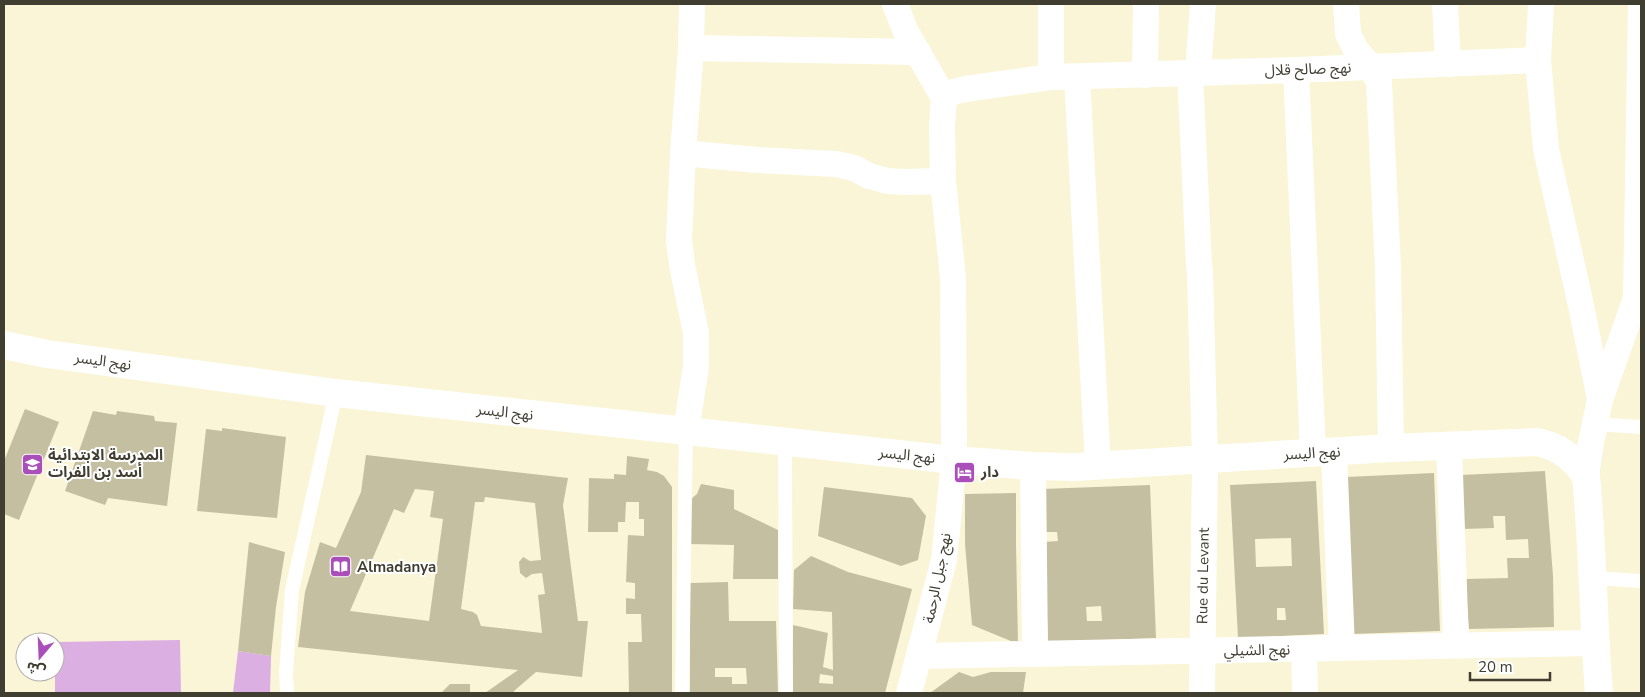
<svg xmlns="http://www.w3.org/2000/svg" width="1645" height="697" font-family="'Nunito Sans','Noto Sans Arabic',sans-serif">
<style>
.green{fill:#dbafe2}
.building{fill:#c4bfa1;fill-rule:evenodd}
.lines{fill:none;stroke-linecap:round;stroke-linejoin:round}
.lane{stroke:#fff;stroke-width:14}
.street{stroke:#fff;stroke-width:26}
.secondary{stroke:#fff;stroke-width:28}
.labels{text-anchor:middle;stroke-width:4;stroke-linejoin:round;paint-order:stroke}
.street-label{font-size:15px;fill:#403d31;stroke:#fff}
.poi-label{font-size:15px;font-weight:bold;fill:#403d31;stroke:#fff;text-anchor:start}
</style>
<rect width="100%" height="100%" fill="#faf5d6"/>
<g class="green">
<path d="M180 640 181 693H55V642Z"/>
<path d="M238 651 271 656 270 693H233Z"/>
</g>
<g class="building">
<path d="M25 409 59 422 19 520 4 514V461Z"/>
<path d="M93 411 116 415 117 411 154 416 155 421 177 423 167 506 108 498 105 505 65 491Z"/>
<path d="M222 428 286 437 277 518 197 511 206 429 222 431Z"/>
<path d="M366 455 568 478 563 505 578 621H588L582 677 536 672 514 691V693H485L518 670 298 647 305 592 320 542 336 548 361 492ZM415 489 434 491 430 517 443 519 429 621 350 611 394 509 404 513ZM485 497 535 503 541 560 530 561 523 557 519 562 520 573 526 578 532 574 542 573 545 594 538 595 542 633 481 626 477 615 473 612 461 609 475 502H484Z"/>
<path d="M627 456 649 459 647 470 657 472 664 476 672 487V693H629L628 642H642L641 614H626V598L635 599V583L626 582 628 535 644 536V519H639V502H626L625 522H618V532H588L589 478 614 479V474L626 475Z"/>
<path d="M1545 471 1553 576 1554 627 1469 629 1465 579 1508 578 1507 558H1529L1528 539 1506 540 1505 516H1493L1494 528 1463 529 1460 475Z"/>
<path d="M1434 473 1440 631 1352 634 1346 477Z"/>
<path d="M1316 481 1324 634 1238 638 1230 485ZM1291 538 1292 566 1256 567 1255 539ZM1277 608H1285L1286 620H1277Z"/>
<path d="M701 484 734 490V509L778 530V579H733L734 545 690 544 691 499 697 494Z"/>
<path d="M1150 485 1156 638 1048 642 1044 542 1058 541 1057 532H1044L1042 489ZM1101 606 1102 621H1087L1086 607Z"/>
<path d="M824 487 912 498 926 516 918 560 901 566 818 536Z"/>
<path d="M1016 493V544L1018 644 972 625 965 544V494Z"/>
<path d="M249 542 285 552 276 607 271 656 238 651Z"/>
<path d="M811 556 848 572 912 589 885 693H791L793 625 828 633 823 667 833 670 832 612 793 609 794 570ZM820 674 833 676V684L819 683Z"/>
<path d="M728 582 729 621H776L778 693H690V583ZM715 668H746L747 684H732V677H715Z"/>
<path d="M959 672 973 677 991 672H1026L1023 693H930Z"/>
<path d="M450 684H470V693H441Z"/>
</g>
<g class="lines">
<g class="lane">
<path d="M1594 424 1641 427"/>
<path d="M785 442 786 693"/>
<path d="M1594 578 1641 581"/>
<path d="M287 693 286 673 292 590 336 393"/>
<path d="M682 693 686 431"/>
</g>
<g class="street">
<path d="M895 4 906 32 944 98"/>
<path d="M1051 4V77"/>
<path d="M1346 4 1348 34 1356 50 1371 67 1379 82 1388 268 1391 448"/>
<path d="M1445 4 1448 64"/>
<path d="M1541 4 1538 60 1546 149 1580 301 1600 399"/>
<path d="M691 48 918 52"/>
<path d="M1296 70 1313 453"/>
<path d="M1190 73 1199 265 1200 272 1205 459 1202 693"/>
<path d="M1198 73 1203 4"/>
<path d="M1145 75 1146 4"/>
<path d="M1077 77 1098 466"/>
<path d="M683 153 757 160 836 164 854 168 869 176 888 181 905 182 943 181"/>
<path d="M686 431 696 366V333L682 265 679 240 683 153 691 48 692 4"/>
<path d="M1449 445 1456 645"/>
<path d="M1334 452 1342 648"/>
<path d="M1033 466 1035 654"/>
<path d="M1586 476 1591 442 1600 400 1636 298 1641 4"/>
<path d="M1304 649 1305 693"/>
<path d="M920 656 1595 643"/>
<path d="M909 693 944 560 954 460 953 278 943 181 942 126 944 98 953 92 965 89 1051 77 1296 70 1538 60"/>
</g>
<path class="secondary" d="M4 345 47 354 336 393 954 460 1033 466 1075 467 1391 448 1537 442C1559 446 1574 458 1586 476 1593 549 1593 621 1599 693"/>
</g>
<defs>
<symbol id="school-square" viewBox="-11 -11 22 22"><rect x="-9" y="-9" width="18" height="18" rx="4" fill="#aa4fba" stroke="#fff"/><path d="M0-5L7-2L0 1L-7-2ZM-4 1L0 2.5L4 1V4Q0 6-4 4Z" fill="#fff"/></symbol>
<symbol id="hotel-square" viewBox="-11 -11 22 22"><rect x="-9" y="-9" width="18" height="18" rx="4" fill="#aa4fba" stroke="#fff"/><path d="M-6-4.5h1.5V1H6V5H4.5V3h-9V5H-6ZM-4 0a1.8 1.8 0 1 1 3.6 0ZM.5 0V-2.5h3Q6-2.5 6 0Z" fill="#fff"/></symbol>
<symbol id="library-square" viewBox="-11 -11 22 22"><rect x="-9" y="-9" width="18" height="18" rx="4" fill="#aa4fba" stroke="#fff"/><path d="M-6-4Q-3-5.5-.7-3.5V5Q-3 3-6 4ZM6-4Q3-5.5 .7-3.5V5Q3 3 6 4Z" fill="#fff"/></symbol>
</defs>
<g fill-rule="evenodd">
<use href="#school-square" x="20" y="452" width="25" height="25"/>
<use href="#hotel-square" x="952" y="460" width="25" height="25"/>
<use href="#library-square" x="328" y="554" width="25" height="25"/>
</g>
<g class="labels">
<g class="street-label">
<text transform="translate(1308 69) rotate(-2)" y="5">نهج صالح قلال</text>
<text transform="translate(103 361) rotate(8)" y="5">نهج اليسر</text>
<text transform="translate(505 412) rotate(6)" y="5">نهج اليسر</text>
<text transform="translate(1312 453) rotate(-3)" y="5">نهج اليسر</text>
<text transform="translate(907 455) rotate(6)" y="5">نهج اليسر</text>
<text transform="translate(1203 576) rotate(-89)" y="5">Rue du Levant</text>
<text transform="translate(937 578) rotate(-79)" y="5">نهج جبل الرحمة</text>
<text transform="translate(1257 650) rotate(-1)" y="5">نهج الشيلي</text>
</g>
<g class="poi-label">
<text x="48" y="460">المدرسة الابتدائية<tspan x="48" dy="17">أسد بن الفرات</tspan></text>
<text x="981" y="477">دار</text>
<text x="357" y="572">Almadanya</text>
</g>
</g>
<rect width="1645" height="697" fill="none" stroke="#403d31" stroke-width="10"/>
<g transform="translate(40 657) rotate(199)"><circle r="24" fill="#ffffff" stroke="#b3b1ad"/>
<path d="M0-4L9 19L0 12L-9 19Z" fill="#aa4fba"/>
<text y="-8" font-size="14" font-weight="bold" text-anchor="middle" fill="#403d31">ش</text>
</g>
<path d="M1470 672v8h80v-8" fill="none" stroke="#403d31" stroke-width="2.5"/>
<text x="1478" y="672" font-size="15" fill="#403d31" stroke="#ffffff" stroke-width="4" paint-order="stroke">20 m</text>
</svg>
